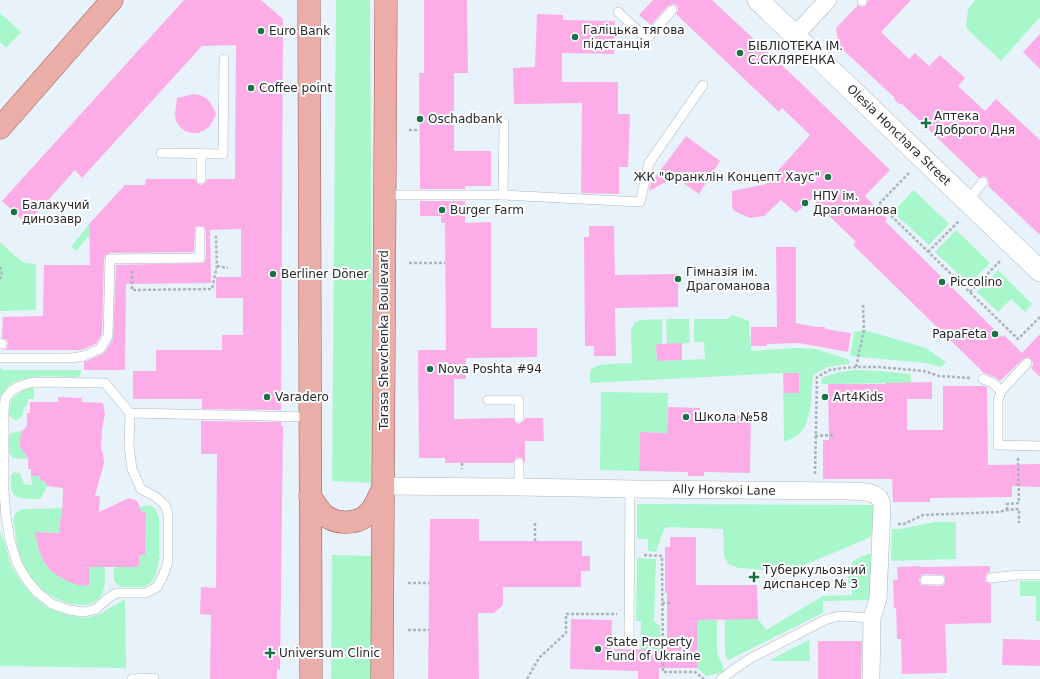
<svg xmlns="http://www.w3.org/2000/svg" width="1040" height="679" font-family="'DejaVu Sans',sans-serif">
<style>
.green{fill:#a7f7cb}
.building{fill:#fcade7;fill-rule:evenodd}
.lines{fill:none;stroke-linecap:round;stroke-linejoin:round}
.service-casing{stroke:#afb8c0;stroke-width:10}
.minor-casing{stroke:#afb8c0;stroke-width:18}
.tertiary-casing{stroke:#afb8c0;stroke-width:22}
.primary-casing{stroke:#9c5b56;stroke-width:23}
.path{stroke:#acb3ba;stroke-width:2.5;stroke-dasharray:3 2;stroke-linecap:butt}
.service{stroke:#fff;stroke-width:9}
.minor{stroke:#fff;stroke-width:17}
.tertiary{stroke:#fff;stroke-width:21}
.primary{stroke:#eaada7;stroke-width:22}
.poi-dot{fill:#187246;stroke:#fff;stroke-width:1.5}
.labels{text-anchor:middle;stroke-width:4;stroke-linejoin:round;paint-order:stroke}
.poi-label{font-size:12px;fill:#26292c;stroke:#fff;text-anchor:start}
.street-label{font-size:12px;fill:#26292c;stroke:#fff}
</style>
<rect width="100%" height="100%" fill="#e8f2fa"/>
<g class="green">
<path d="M336 0H370L373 483 332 481Z"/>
<path d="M975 0H1040V17L1001 61 968 30 966 26 968 10Z"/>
<path d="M0 13 21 32 6 48 0 42Z"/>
<path d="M914 190 949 224 929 245 893 212Z"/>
<path d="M89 224V236L76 251 71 247Z"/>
<path d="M956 230 990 263 969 284 935 252Z"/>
<path d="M0 242 15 256 25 263 36 264V310L0 311Z"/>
<path d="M998 270 1032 304 1025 312 1011 299 998 312 977 292Z"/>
<path d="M733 315 749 321 751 351 796 348 816 349 850 360 849 364 828 367 813 375C811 393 813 422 798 435 794 438 788 440 784 442L783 373 590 383C590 379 589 373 591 370 595 362 623 364 632 363L631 330 634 323 640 320 662 319V344L656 345 657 361 705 359 704 342H694V319H727Z"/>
<path d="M666 319H689L690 343 667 344Z"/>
<path d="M864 330 926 348 946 362 941 367 925 363 850 356 854 332Z"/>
<path d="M0 368H2V370H81V374L78 377C58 377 23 372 8 387 5 389 3 394 0 397V399Z"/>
<path d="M856 370 880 371 910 374 911 383 821 384 822 378C833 373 843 371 856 370Z"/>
<path d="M29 388H34V399H28L27 406 24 407 23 415 20 418 16 420 13 419 9 415V411L12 399 23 390Z"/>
<path d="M601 392 668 393 667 433 640 432 639 471 600 470Z"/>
<path d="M22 431C18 443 20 449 28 459L13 458 9 453V435L11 433Z"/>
<path d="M15 472 20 473 24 484 32 485 31 476H39L40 481H45L47 486 41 499C33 499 15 501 12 491 10 487 11 480 11 475Z"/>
<path d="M637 504 873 505V535L862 541 787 572 739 568 728 564 724 555 723 529 668 527 664 529 656 552 648 551V539H637Z"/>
<path d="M150 505 155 509 159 517V560L156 574 152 582 144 587H120L114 581V567H139V555H145L146 513 139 512 140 507Z"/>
<path d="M66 508 65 533 36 532C38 566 56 582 89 586V566H105C105 576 106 588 101 596 92 608 77 606 64 602 61 600 56 599 53 597 46 593 38 586 32 579 21 567 17 547 15 531 14 520 10 514 23 509Z"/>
<path d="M935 522H956V559L891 561 892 529H900Z"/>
<path d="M0 532 4 541 11 565 22 583 34 597 48 608 67 615 85 618 100 614 125 599 126 668 0 666Z"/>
<path d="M873 553 870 600 823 601V613L728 660 725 654V619H758L766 630 823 596 852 595V584L848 583C849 561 852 559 873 553Z"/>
<path d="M332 555 372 556V679H331Z"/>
<path d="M637 558 656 559 654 621 660 626V663H640L641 621H636Z"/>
<path d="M1020 581H1040V621H1036V596H1020Z"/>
<path d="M697 620H717V653L722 663 724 672 706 676 697 668Z"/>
<path d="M809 640 810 661H771L772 659Z"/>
</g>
<g class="building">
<path d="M184 0H261L283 19 281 410 202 409V399H133V371H156V350H222V335H243V298H216V277H241V229L210 230 211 283 126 284 125 370H84V362L103 354 105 352 113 339 116 265 203 263 205 261 206 258V231L205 228 203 226H197L195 228 194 252 110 253 105 256 104 259 102 334 96 344 81 350H2L6 349 8 344 7 340 2 338 3 317 43 316 44 265H90L89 224 125 185H145L146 179H195L198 184 201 185 206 182 207 179H235L236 45 202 46 82 178 75 170 27 224 2 201Z"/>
<path d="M424 0H467L468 73H454V151H491V186H465V189H420L419 73H424Z"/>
<path d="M653 0H712L804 86 890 170 865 196 887 219 885 221 1002 337 1004 335 1022 353 1040 334V377L1031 368 1033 365V362L1031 359 1028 357 1023 359 1000 381 995 377 984 373 853 245 856 242 812 199 796 213 781 200 764 216 750 218 734 211 732 206V191L766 184 810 135 782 108 779 112 676 14 678 11V8L676 5 673 4 668 6 651 25 639 15Z"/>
<path d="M868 0H911L881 32 909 59 915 53 929 66 940 55 965 78 958 86 985 111 996 99 1040 140V235L988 186 989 183 987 178 984 176 979 178 927 128H924L920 124V121L902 104H899L895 100 894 97 883 87 839 46 836 28 858 5 862 7 865 6 867 4Z"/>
<path d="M537 14 563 15V20L615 21 614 54 562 53V82H618V114H630L628 167H619V194L581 193 582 103 514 104 513 68 535 67Z"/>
<path d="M1040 34V69L1023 52Z"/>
<path d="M194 94 200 95 206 98 210 102 216 114 210 126 205 130 198 133H191L185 131 180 127 176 121 175 114 177 98Z"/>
<path d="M686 136 720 161 699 194 675 177 649 191 651 183Z"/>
<path d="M420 201H465V223L491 222V328H537V357L466 358V379H454V419L513 418 516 423 519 424 524 421 525 418H543L544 441H525V463L522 458 519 457 516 458 513 463H445V458H419L418 350H446L445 223H441V216H420Z"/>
<path d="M589 226H614L615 275 678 274V307L615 308 616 356H594V346H585L584 237H589Z"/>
<path d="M776 247H796V323L816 327H825V329L851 333 848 352 799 343 767 344V346H751V327H777Z"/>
<path d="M682 343V360L657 361 656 344Z"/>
<path d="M783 373H799V393H784Z"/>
<path d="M932 382V399H907V430H943V386H983L987 387 988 465 1040 464V487L1012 486V497L930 498V502H893L892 479H823V440H829L828 384H886V383Z"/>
<path d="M58 397 82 398V402L103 403 105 414 102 429 101 448 103 454 104 463 95 496H100L99 512 129 498 137 501 142 512H146L145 555H139V567H89V586L78 585 67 581 58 576 50 570 43 560 39 550 35 532 59 533 60 520 62 517 63 488 47 486 45 481H40L39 476H31V469H28V459L20 447V439L22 431 27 426V413H30V402H58Z"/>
<path d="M668 407 700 408V415L751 416 750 473 704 472V476H688V472L639 471 640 432 667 433Z"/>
<path d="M201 421 281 422V426H283L280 670 277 669V679H210L211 615 200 614 201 587 216 588 217 454H201Z"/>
<path d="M430 519H479V541H582V556H590V571H581V587H503V605L494 613H478L479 679H428Z"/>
<path d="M670 537H696V585H757L758 619 697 620V668H659V679H638V671L570 669 571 619 612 620 611 649 667 650V593H665V547H670Z"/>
<path d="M920 566V567L990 566V572L987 573 985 578 986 582 991 584V623L945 624 947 673 902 674 901 639H897L896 608H894L893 580H898L897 567ZM925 574 943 575 945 577V583L943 585 940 586 922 585 920 583 919 580 922 575Z"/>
<path d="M1003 639 1040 640V666L1002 665Z"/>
<path d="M818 641H862L861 679H818Z"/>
</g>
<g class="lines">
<defs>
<g id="service">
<path d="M862 0V1"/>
<path d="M618 12 647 39 672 10"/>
<path d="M161 153 223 154 224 59"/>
<path d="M201 153V179"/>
<path d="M385 195H503L640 202 649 163 703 85"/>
<path d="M503 195 504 123"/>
<path d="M967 201 983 182"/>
<path d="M0 343 2 344"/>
<path d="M0 358H72L84 356 100 349 108 336 110 259 200 258V231"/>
<path d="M983 379 993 383 1001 391 1027 363"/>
<path d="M1001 391 998 401V445L1040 446"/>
<path d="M488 400H519V418"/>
<path d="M130 413 129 445 132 469 141 489 156 497 165 505 168 514V562L163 576 157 587 146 593H116L107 599 96 609 84 612 69 610 52 604 38 593 27 580 17 563 10 540 6 517 4 492V413L5 399 11 391 20 386 33 382 105 383 130 413 310 417"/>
<path d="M519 487V463"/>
<path d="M991 578 1018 575H1040"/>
<path d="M925 580H940"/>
<path d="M629 638 630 489"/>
<path d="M132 679 154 678"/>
<path d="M721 679 733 670 751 658 825 620 839 616 872 618"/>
</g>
<g id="minor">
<path d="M795 35 828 0"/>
<path d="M383 486 519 487 635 489 850 491C860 492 876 490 881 501 882 503 882 505 882 507L878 599 872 618 871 679"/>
</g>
<path id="tertiary" d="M758 0 1040 271"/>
<g id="primary">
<path d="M309 0 311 679"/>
<path d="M0 128 112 0"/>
<path d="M310 496C314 502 318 509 323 514 335 525 358 525 369 513 375 507 379 496 383 488"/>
<path d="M382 679 386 0"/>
</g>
</defs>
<use href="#service" class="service-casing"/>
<use href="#minor" class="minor-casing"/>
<use href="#tertiary" class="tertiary-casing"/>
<use href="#primary" class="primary-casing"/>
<g class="path">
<path d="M409 130H419"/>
<path d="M909 173 879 204 1018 339 1040 317"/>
<path d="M928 252 959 221"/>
<path d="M409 263H445"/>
<path d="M217 266 228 268"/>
<path d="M0 267 2 271 0 281"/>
<path d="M132 271V290L212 289 217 266 216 237H214"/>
<path d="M970 292 1001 260"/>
<path d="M856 367 864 330 863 305"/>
<path d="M815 436 833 435"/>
<path d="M462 463V469"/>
<path d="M815 474 817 377 830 370 843 368 856 367H878L924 371 939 376 970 378"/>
<path d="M1007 510V504L1019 503 1018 458"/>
<path d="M898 524H904L923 515 999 512 1007 510 1019 509V523"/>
<path d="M535 541V521"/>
<path d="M644 555 662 556 663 672H695L704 679"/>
<path d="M408 583H429"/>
<path d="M662 603H670"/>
<path d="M408 630H429"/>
<path d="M527 679 539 658 566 633V614H617"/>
</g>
<use href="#service" class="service"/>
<use href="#minor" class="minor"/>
<use href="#tertiary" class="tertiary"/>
<use href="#primary" class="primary"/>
</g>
<g class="poi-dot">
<circle cx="261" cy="31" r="4"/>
<circle cx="575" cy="37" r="4"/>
<circle cx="740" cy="53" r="4"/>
<circle cx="251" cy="88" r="4"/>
<circle cx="420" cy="119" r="4"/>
<path d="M924 117h4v4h4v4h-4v4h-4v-4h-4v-4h4z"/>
<circle cx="828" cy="177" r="4"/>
<circle cx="805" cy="203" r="4"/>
<circle cx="442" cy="210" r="4"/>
<circle cx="14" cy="212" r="4"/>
<circle cx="273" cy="274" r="4"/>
<circle cx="678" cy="279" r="4"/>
<circle cx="942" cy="282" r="4"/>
<circle cx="995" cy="334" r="4"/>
<circle cx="430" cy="369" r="4"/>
<circle cx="267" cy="397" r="4"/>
<circle cx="825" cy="397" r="4"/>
<circle cx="686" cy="417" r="4"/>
<path d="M752 571h4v4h4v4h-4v4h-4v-4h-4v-4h4z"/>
<circle cx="598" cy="649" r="4"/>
<path d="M268 647h4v4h4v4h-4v4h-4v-4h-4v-4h4z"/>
</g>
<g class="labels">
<g class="poi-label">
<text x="583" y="34">Галiцька тягова<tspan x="583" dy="14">пiдстанцiя</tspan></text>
<text x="269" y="35">Euro Bank</text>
<text x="748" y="50">БІБЛІОТЕКА ІМ.<tspan x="748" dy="14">С.СКЛЯРЕНКА</tspan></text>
<text x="259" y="92">Coffee point</text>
<text x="934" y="120">Аптека<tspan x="934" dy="14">Доброго Дня</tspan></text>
<text x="428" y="123">Oschadbank</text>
<text x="820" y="181" text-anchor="end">ЖК "Франклін Концепт Хаус"</text>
<text x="813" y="200">НПУ ім.<tspan x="813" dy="14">Драгоманова</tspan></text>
<text x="22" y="209">Балакучий<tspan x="22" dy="14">динозавр</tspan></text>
<text x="450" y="214">Burger Farm</text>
<text x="686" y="276">Гімназія ім.<tspan x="686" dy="14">Драгоманова</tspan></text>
<text x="281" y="278">Berliner Döner</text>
<text x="950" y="286">Piccolino</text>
<text x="987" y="338" text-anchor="end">PapaFeta</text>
<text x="438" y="373">Nova Poshta #94</text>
<text x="275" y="401">Varadero</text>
<text x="833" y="401">Art4Kids</text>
<text x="694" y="421">Школа №58</text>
<text x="763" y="574">Туберкульозний<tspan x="763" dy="14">диспансер № 3</tspan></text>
<text x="606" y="646">State Property<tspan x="606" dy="14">Fund of Ukraine</tspan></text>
<text x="279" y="657">Universum Clinic</text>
</g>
<g class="street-label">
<text transform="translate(899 135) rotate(44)" y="4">Olesia Honchara Street</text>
<text transform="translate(384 340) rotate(-90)" y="4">Tarasa Shevchenka Boulevard</text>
<text transform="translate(724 490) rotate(1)" y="4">Ally Horskoi Lane</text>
</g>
</g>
</svg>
